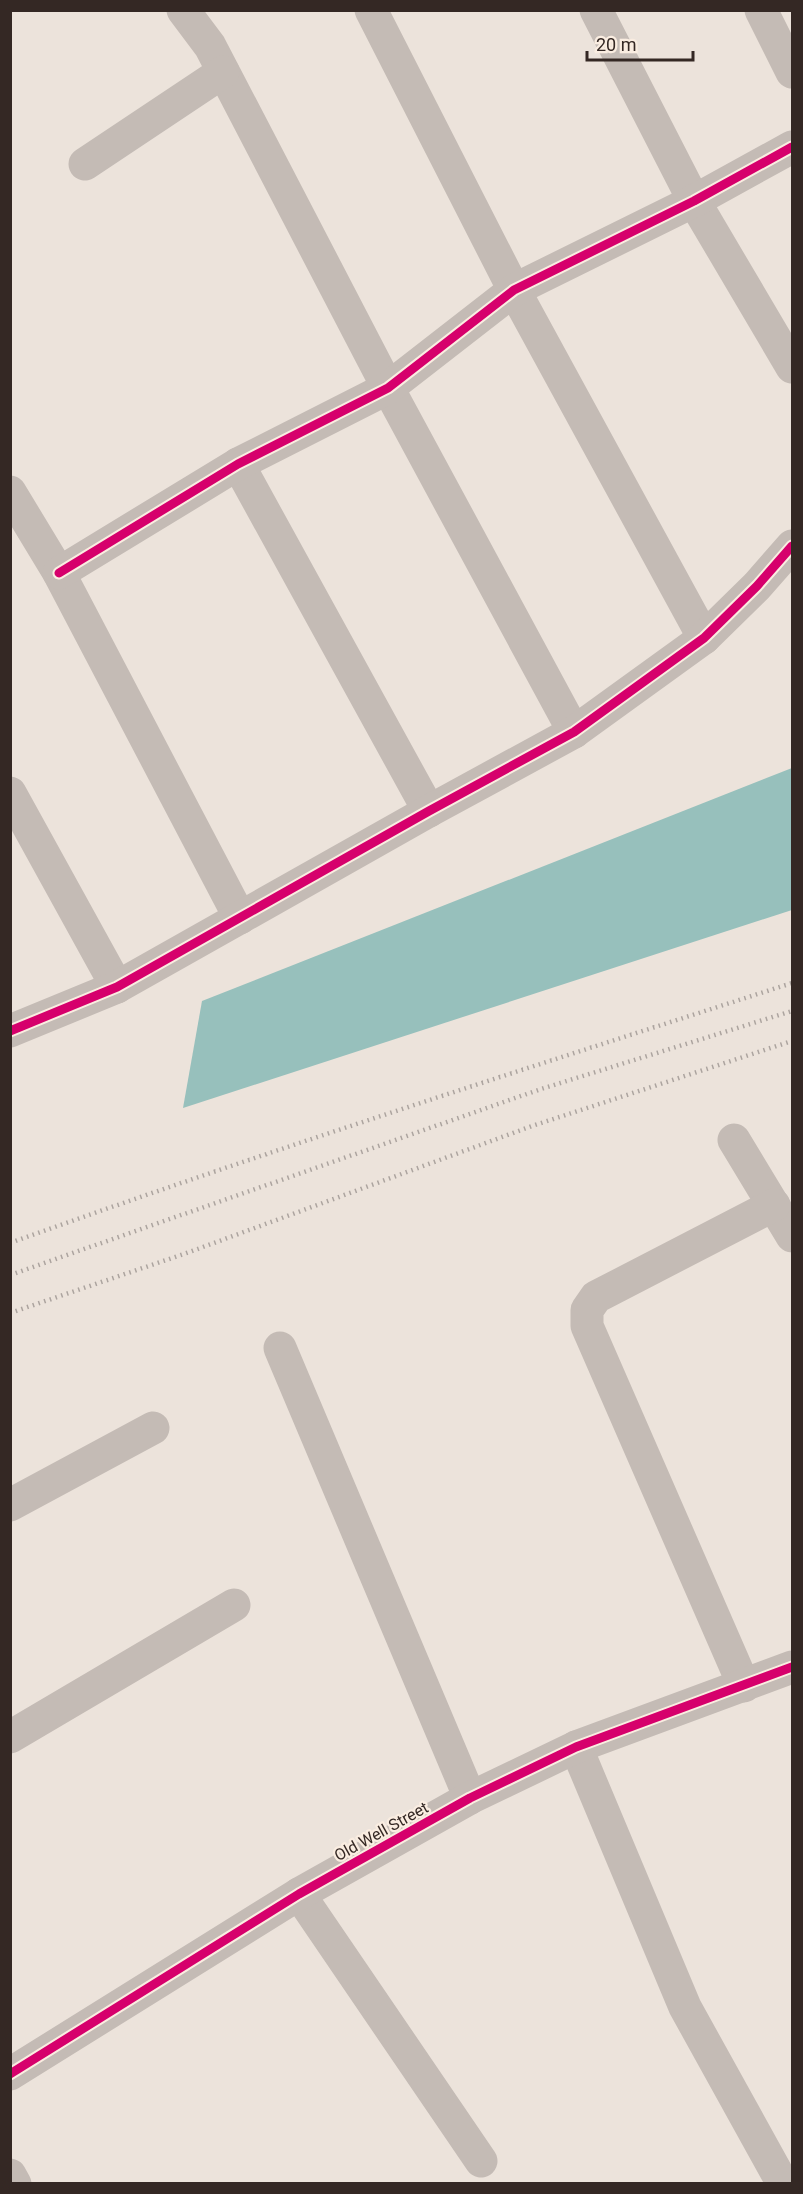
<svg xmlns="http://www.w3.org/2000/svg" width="803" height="2194" font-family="Roboto,sans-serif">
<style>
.water{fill:#97c0bc}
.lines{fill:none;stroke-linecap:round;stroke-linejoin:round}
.minor{stroke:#c4bbb5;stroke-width:33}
.rail{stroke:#aca49f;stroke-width:4.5;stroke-dasharray:1.5 4.5;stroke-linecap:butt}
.cycleway-casing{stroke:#faede1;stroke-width:13}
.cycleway{stroke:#d6006c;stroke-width:9}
.labels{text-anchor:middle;stroke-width:4.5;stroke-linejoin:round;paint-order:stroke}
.street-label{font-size:16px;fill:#342824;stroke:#faede1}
</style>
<rect width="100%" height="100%" fill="#ece3db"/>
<path class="water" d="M792 768V910L183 1108 202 1001Z"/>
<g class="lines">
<g class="minor">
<path d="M183 10 210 46 388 388 574 732"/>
<path d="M371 10 514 290 704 638"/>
<path d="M596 10 694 201 792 367"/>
<path d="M761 10 792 72"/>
<path d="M85 164 223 72"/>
<path d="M238 464 429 811"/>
<path d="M10 492 59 573 240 918"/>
<path d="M59 573 238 464 388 388 514 290 694 201 792 147"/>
<path d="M10 793 117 987"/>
<path d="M10 1031 117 987 429 811 574 732 704 638 757 586 792 546"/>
<path d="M734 1140 792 1236"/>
<path d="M280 1348 470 1798"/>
<path d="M10 1505 153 1428"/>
<path d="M744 1686 587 1326V1310L596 1297 774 1205"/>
<path d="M10 1737 234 1605"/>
<path d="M576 1747 685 2007 783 2184"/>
<path d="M299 1894 481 2161"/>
<path d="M10 2074 299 1894 470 1798 576 1747 792 1667"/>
<path d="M10 2175 15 2184"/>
</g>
<g class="rail">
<path d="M10 1243C269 1150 531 1067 792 983"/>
<path d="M10 1275 541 1089 792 1011"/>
<path d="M10 1313 184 1254 532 1126 792 1041"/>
</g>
<defs>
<g id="cycleway">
<path d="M59 573 238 464 388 388 514 290 694 201 792 147"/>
<path d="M10 1031 117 987 429 811 574 732 704 638 757 586 792 546"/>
<path d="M10 2074 299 1894 470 1798 576 1747 792 1667"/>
</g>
</defs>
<use href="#cycleway" class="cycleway-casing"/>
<use href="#cycleway" class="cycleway"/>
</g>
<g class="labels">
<g class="street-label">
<text transform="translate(381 1831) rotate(-29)" y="6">Old Well Street</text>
</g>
</g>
<rect width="803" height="2194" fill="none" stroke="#342824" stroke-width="24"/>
<path d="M587 51v9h106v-9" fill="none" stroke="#342824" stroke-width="3"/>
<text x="596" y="51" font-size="18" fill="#342824" stroke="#faede1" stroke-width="4.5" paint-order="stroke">20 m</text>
</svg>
